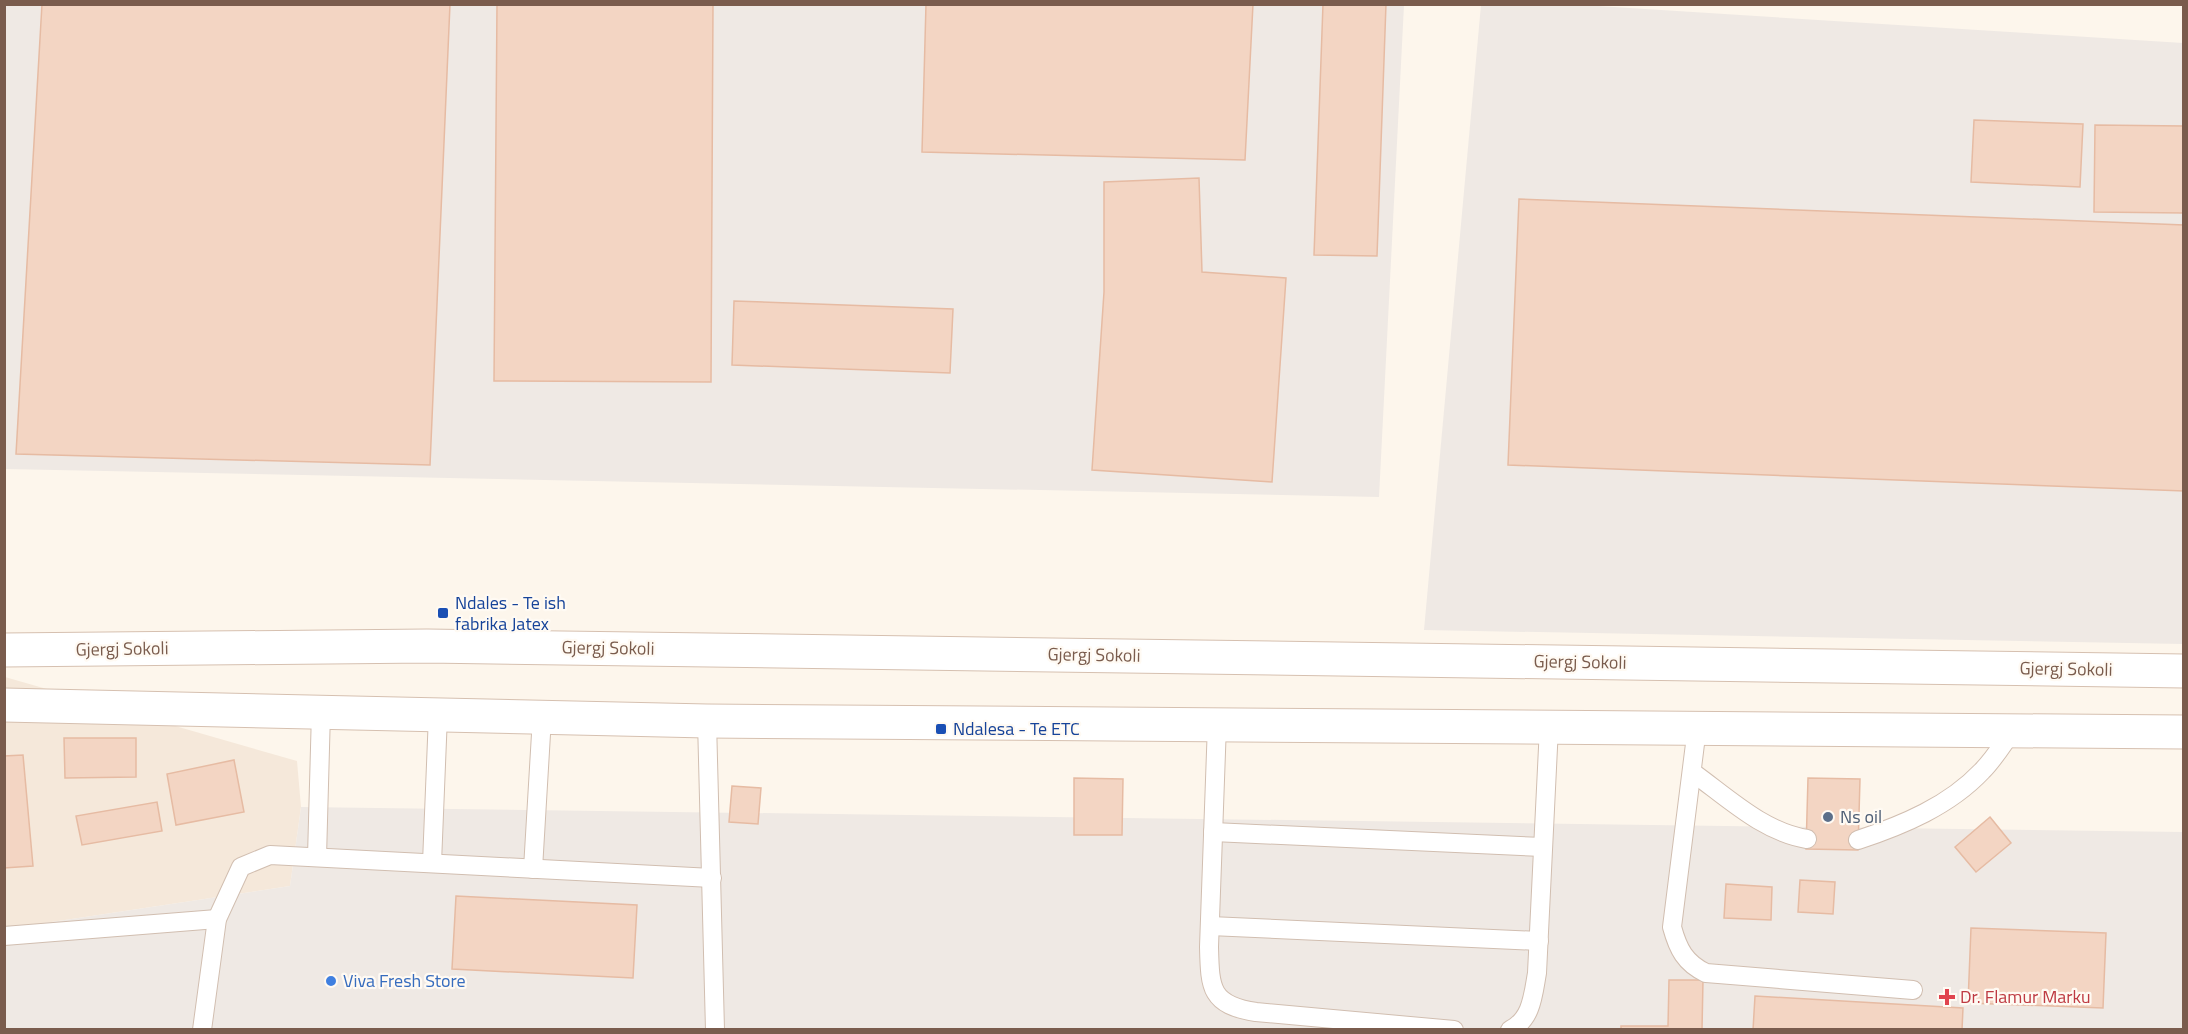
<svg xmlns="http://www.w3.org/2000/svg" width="2188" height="1034" font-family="'Titillium Web',sans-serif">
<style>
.residential{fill:#f5e8da}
.industrial{fill:#efe9e4}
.building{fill:#f3d5c3;stroke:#e6bba3;stroke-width:1.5}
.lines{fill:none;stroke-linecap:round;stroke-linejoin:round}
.service-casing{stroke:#d1beb0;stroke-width:20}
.secondary-casing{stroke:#d6c0b0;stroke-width:35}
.service{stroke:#fff;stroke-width:18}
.secondary{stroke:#fff;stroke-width:33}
.transit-dot{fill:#1a4fb4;stroke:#fffaf3;stroke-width:2}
.service-dot{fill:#5c6f8a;stroke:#fffaf3;stroke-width:2}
.shop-dot{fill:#3f7fe0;stroke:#fffaf3;stroke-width:2}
.health-dot{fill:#e0444e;stroke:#fffaf3;stroke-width:2}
.labels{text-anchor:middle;stroke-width:4.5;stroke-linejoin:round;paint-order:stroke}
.transit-label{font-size:18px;fill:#164399;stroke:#fffaf3;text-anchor:start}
.street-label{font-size:18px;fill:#7a5c4d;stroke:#fffaf3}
.service-label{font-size:18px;fill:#4e5e75;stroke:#fffaf3;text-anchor:start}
.shop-label{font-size:18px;fill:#366cbe;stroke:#fffaf3;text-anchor:start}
.health-label{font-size:18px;fill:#be3a42;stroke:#fffaf3;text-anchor:start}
</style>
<rect width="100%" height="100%" fill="#fdf6ec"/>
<path class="residential" d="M5 677 297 761 301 807 290 886 5 929Z"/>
<g class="industrial">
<path d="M5 5H1404L1379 497 5 469Z"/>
<path d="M1481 5H1582L2183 43V644L1424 630Z"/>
<path d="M301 807 2183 832V1029L5 1030V929L290 886Z"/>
</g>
<g class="building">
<path d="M42 4H450L430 465 16 454Z"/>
<path d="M497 4H713L711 382 494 381Z"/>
<path d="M926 4H1253L1245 160 922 152Z"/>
<path d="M1323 4H1386L1377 256 1314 255Z"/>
<path d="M1974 120 2083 124 2080 187 1971 182Z"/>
<path d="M2095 125 2184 126V213L2094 212Z"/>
<path d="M1199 178 1202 272 1286 278 1272 482 1092 470 1104 292V182Z"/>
<path d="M1519 199 2184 225V491L1508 465Z"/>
<path d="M734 301 953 309 950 373 732 365Z"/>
<path d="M64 738H136V777L65 778Z"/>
<path d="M23 755 33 866 4 868V756Z"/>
<path d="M234 760 244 812 176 825 167 774Z"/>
<path d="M1074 778 1123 779 1122 835H1074Z"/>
<path d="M1808 778 1860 779 1858 850 1806 849Z"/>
<path d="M732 786 761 788 758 824 729 822Z"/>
<path d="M157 802 162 831 82 845 76 816Z"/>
<path d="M1990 817 2011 843 1976 872 1955 847Z"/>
<path d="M1800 880 1835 882 1833 914 1798 912Z"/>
<path d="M1726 884 1772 887 1771 920 1724 918Z"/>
<path d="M456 896 637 905 633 978 452 969Z"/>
<path d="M1971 928 2106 933 2103 1008 1968 1003Z"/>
<path d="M1669 980H1703L1702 1030H1621V1026H1668Z"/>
<path d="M1755 996 1963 1008 1962 1030H1753Z"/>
</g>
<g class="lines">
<defs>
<g id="service">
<path d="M707 721 715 1030"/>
<path d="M1217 724 1209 947C1210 988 1210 1005 1256 1012L1454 1030"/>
<path d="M1697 728 1672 927C1678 949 1685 963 1706 973L1913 990"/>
<path d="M1692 772C1727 797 1763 832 1807 839"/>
<path d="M1213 832 1543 847"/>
<path d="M1858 840C1903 825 1949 806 1982 771 1994 759 2003 744 2013 730"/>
<path d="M317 857 321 712"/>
<path d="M432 863 438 715"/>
<path d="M533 869 542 717"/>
<path d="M1210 926 1539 941"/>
<path d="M4 936 217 919"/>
<path d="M202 1030 217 919 241 867 270 855 712 878"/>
<path d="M1510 1030C1532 1019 1533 995 1537 973L1549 727"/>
</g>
<g id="secondary">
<path d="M4 650 427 646 2184 671"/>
<path d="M4 705 707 721 2184 732"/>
</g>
</defs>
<use href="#service" class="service-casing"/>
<use href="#secondary" class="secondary-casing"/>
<use href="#service" class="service"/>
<use href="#secondary" class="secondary"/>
</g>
<g class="transit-dot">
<rect x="437" y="607" width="12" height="12" rx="3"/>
<rect x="935" y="723" width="12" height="12" rx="3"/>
</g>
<circle class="service-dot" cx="1828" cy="817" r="6"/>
<circle class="shop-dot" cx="331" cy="981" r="6"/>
<path class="health-dot" d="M1944 988h6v6h6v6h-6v6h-6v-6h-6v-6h6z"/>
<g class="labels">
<g class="transit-label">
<text x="455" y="609">Ndales - Te ish<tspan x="455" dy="21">fabrika Jatex</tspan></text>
<text x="953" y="735">Ndalesa - Te ETC</text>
</g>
<g class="street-label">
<text transform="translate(608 648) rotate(1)" y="6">Gjergj Sokoli</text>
<text transform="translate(122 649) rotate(-1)" y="6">Gjergj Sokoli</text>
<text transform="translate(1094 655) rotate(1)" y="6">Gjergj Sokoli</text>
<text transform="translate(1580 662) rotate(1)" y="6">Gjergj Sokoli</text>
<text transform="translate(2066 669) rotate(1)" y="6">Gjergj Sokoli</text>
</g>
<g class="service-label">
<text x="1840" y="823">Ns oil</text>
</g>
<g class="shop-label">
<text x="343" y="987">Viva Fresh Store</text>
</g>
<g class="health-label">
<text x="1960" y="1003">Dr. Flamur Marku</text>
</g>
</g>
<rect width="2188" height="1034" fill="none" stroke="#7a5c4d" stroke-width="12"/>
</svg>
